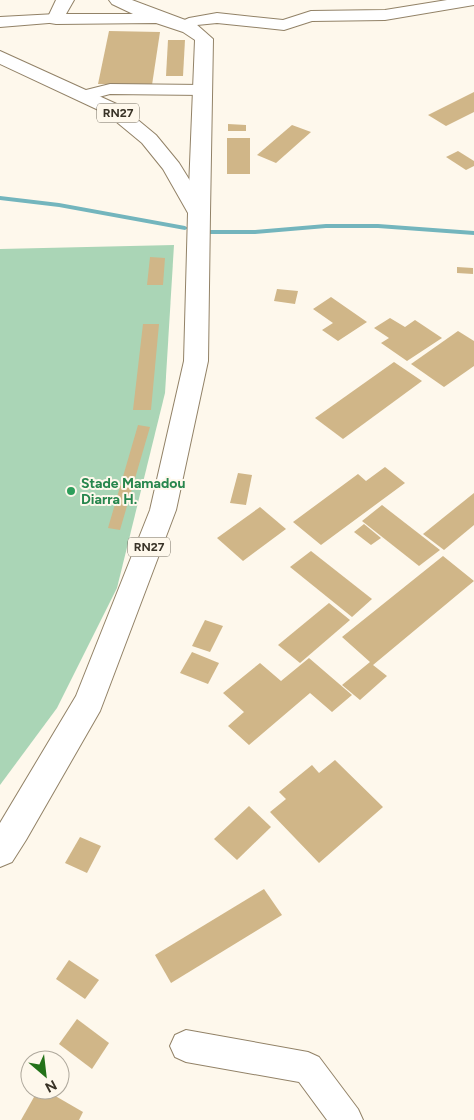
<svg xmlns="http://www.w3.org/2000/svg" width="474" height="1120" font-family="Figtree,sans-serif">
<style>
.green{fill:#aad5b6}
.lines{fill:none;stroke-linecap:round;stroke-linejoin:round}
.stream{fill:#73b5bd;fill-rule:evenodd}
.building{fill:#d0b688}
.street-casing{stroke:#928267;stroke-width:2}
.secondary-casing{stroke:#928267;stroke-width:2}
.primary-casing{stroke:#928267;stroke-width:2}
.street{fill:#fff;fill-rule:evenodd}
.secondary{fill:#fff;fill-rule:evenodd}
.primary{fill:#fff;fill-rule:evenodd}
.leisure-dot{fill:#2e9e5b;stroke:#fef8ec;stroke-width:2}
.labels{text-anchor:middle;stroke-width:4;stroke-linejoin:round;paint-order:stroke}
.shield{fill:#fef8ec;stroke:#746e62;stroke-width:1}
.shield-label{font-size:12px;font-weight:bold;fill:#393327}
.leisure-label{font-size:14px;font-weight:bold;fill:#27864d;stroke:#fef8ec;text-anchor:start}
</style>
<rect width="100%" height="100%" fill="#fef8ec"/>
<path class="green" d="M174 245 165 393 117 588 57 708 0 785V249Z"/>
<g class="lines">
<g class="stream">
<path d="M0 196 59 203 185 226 188 228 185 230 59 207 0 200Z"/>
<path d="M326 224H378L474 231V235L378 228H326L255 234H210L207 232 210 230H255Z"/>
</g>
</g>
<g class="building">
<path d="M109 31 160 32 152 85 98 84Z"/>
<path d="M168 40H185L183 76H166Z"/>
<path d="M474 92V112L446 126 428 115Z"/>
<path d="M228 124 246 125V131H228Z"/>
<path d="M292 125 311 132 276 163 257 155Z"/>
<rect x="227" y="138" width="23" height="36"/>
<path d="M458 151 474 161V166L466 170 446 157Z"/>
<path d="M150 257 165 258 163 285H147Z"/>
<path d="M457 267 473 268V274L457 273Z"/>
<path d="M277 289 298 291 295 304 274 301Z"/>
<path d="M331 297 367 322 338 341 322 330 333 323 313 309Z"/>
<path d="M390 318 405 327 415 320 442 338 407 361 381 343 389 338 374 328Z"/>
<path d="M143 324H159L151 410H133Z"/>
<path d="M458 331 474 341V366L444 387 411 364Z"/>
<path d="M394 362 422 381 343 439 315 418Z"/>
<path d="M138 425 150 427 120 530 108 528Z"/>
<path d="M385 467 405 483 321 545 293 522 358 474 366 481Z"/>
<path d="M238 473 252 475 246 505 230 503Z"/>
<path d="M474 493V525L444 550 423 534Z"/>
<path d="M382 505 440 550 419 566 362 521Z"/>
<path d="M260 507 286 529 243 561 217 538Z"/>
<path d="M364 524 381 538 371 545 354 532Z"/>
<path d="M311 551 372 599 352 617 290 567Z"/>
<path d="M443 556 474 581 373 665 387 676 360 700 342 685 370 662 342 637Z"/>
<path d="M329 603 350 620 300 663 278 645Z"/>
<path d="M205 620 223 626 210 652 192 646Z"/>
<path d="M192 652 219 663 208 684 180 673Z"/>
<path d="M309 658 352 695 332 712 310 693 249 745 228 726 244 712 223 693 260 663 281 681Z"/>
<path d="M335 760 383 807 319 863 270 812 286 799 279 792 312 765 319 773Z"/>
<path d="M249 806 271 827 237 860 214 839Z"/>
<path d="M80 837 101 846 87 873 65 863Z"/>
<path d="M264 889 282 915 171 983 155 955Z"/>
<path d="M69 960 99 980 85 999 56 979Z"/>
<path d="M77 1019 109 1043 92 1069 59 1044Z"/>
<path d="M38 1090H45L83 1112 79 1120H21Z"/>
</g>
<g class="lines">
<defs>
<g id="street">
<path d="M447 0H474V5L385 20 312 21 284 30 217 23 197 25 185 30 180 28 177 25 180 22 189 18 217 13 283 20 311 11 385 10Z"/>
<path d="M56 14 61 16 64 19 61 22 0 27V17Z"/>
<path d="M110 84 203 85 209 87 211 90 209 93 203 95 110 94 84 101 78 100 76 96 78 92Z"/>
<path d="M186 1030 308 1052 319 1057 358 1109 363 1120H327L299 1082 186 1062 175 1057 170 1046 175 1035Z"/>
</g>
<path id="secondary" d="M56 0H74L66 14H133L112 4 109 0H132L196 24 213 39 210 213 207 218 199 220 191 218 188 213 195 40 183 32 156 23 56 24 50 23 47 19Z"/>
<path id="primary" d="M0 51 121 106 156 135 179 163 210 213 208 361 176 510 100 711 26 840 12 862 0 867V823L76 696 150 510 184 361 188 213 163 169 142 143 107 114 0 64Z"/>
</defs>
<use href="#street" class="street-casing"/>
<use href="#secondary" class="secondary-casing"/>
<use href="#primary" class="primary-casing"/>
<use href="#street" class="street"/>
<use href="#secondary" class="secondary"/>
<use href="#primary" class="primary"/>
</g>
<circle class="leisure-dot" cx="71" cy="491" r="5"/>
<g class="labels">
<g class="shield">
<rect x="97" y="103.5" width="42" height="19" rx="4"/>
<rect x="128" y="537.5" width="42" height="19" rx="4"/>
</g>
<g class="shield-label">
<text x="118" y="117">RN27</text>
<text x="149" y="551">RN27</text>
</g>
<g class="leisure-label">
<text x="81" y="488">Stade Mamadou<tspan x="81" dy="16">Diarra H.</tspan></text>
</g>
</g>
<g transform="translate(45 1075) rotate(152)"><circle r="24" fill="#fef8ec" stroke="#afa99d"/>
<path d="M0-4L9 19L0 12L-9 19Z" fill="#237219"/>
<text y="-8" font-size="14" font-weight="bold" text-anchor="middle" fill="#393327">N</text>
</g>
</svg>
